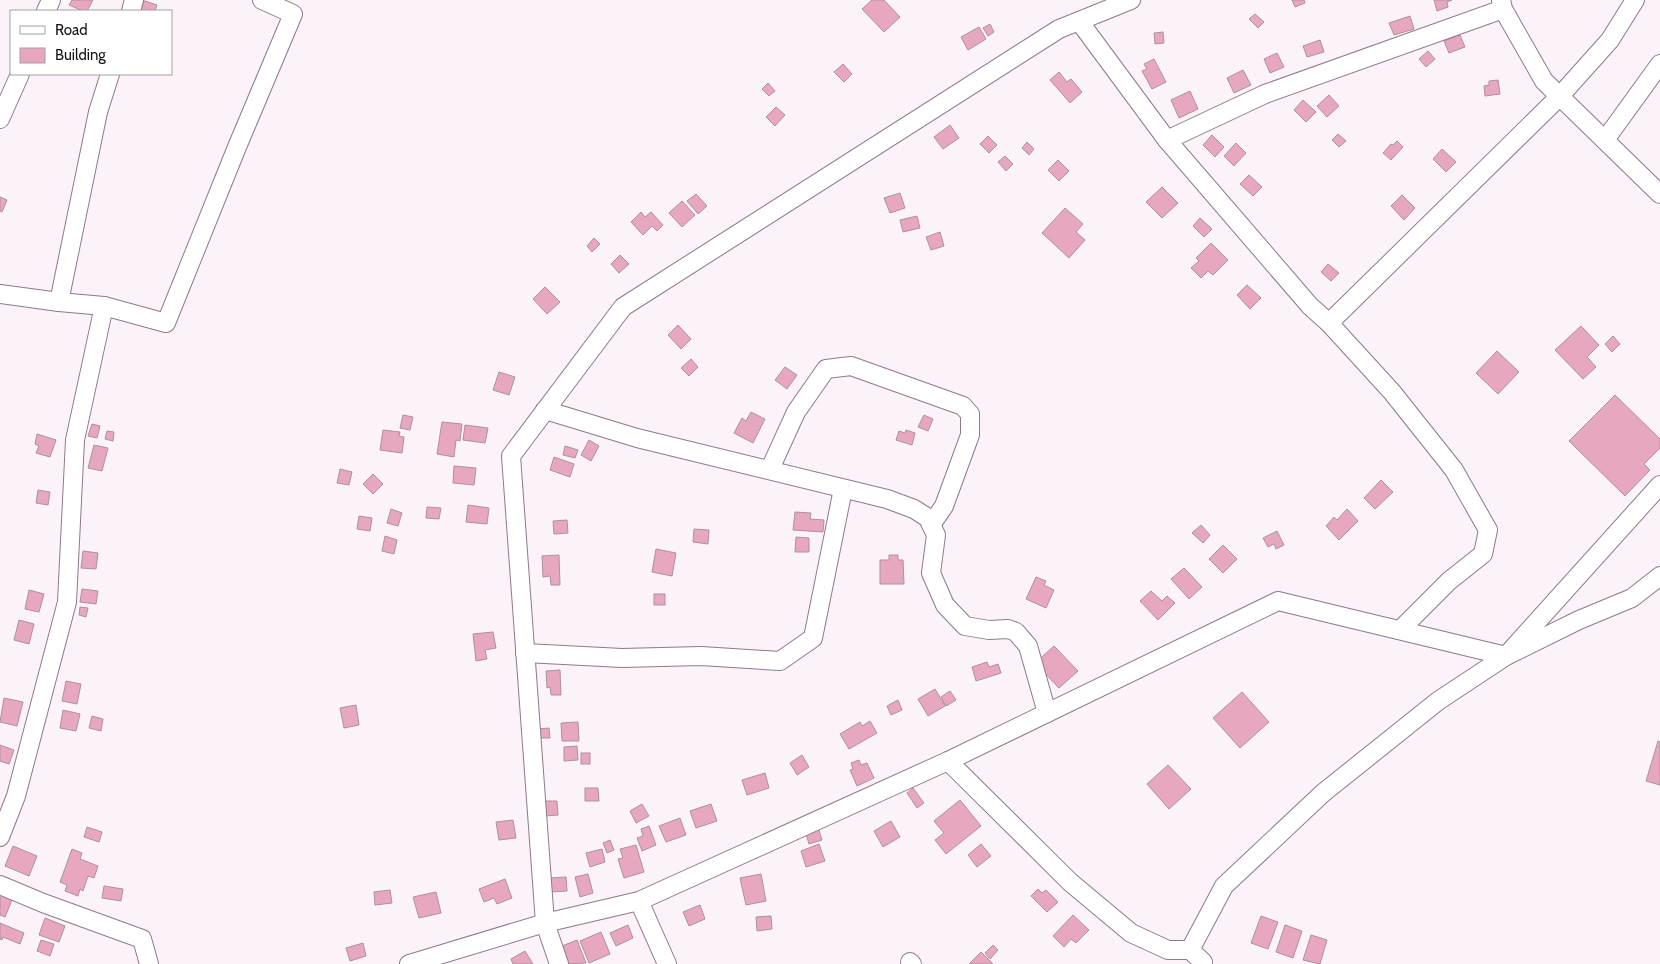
<svg xmlns="http://www.w3.org/2000/svg" width="1660" height="964" font-family="Cabin,sans-serif">
<style>
.building{fill:#e8a7c1;stroke:#ae909c}
.lines{fill:none;stroke-linecap:round;stroke-linejoin:round}
.street-casing{stroke:#8f788b;stroke-width:20}
.street{stroke:#fff;stroke-width:18}
</style>
<rect width="100%" height="100%" fill="#fcf2fa"/>
<g class="building">
<path d="M72 0H93L87 11H83L69 5Z"/>
<path d="M142 0 157 5 155 11H138Z"/>
<path d="M872 0H884L900 17 884 32 862 9Z"/>
<path d="M1292 0H1304L1305 3 1295 7Z"/>
<path d="M1434 0H1452L1447 2 1448 7 1437 11Z"/>
<path d="M1255 14 1264 22 1258 28 1249 19Z"/>
<path d="M1410 16 1414 29 1394 35 1389 23Z"/>
<path d="M990 24 994 32 988 36 983 28Z"/>
<path d="M979 27 986 39 968 50 961 37Z"/>
<path d="M1163 32 1164 43 1155 44 1154 33Z"/>
<path d="M1460 35 1465 47 1449 53 1444 41Z"/>
<path d="M1320 40 1324 52 1307 57 1303 46Z"/>
<path d="M1428 51 1435 59 1426 67 1419 59Z"/>
<path d="M1277 53 1284 67 1270 73 1264 59Z"/>
<path d="M1154 59 1166 82 1152 89 1142 71 1147 69 1144 64Z"/>
<path d="M843 64 852 74 844 82 834 72Z"/>
<path d="M1243 70 1251 85 1234 93 1227 78Z"/>
<path d="M1059 72 1067 82 1071 79 1082 92 1070 103 1050 80Z"/>
<path d="M1498 80 1500 94 1485 96 1484 86 1489 85V81Z"/>
<path d="M768 83 775 91 769 96 762 89Z"/>
<path d="M1190 91 1198 109 1179 118 1171 100Z"/>
<path d="M1329 95 1339 106 1327 117 1317 106Z"/>
<path d="M1303 100 1316 112 1306 122 1294 110Z"/>
<path d="M776 107 785 115 775 126 766 117Z"/>
<path d="M950 125 959 138 943 149 934 137Z"/>
<path d="M1338 134 1346 141 1339 147 1332 140Z"/>
<path d="M1212 135 1224 147 1215 157 1203 145Z"/>
<path d="M988 136 997 145 989 153 980 144Z"/>
<path d="M1397 141 1403 147 1391 160 1383 153 1391 144 1393 145Z"/>
<path d="M1027 142 1034 149 1029 155 1022 148Z"/>
<path d="M1236 143 1246 153 1234 166 1224 156Z"/>
<path d="M1442 149 1456 162 1446 172 1433 159Z"/>
<path d="M1005 156 1013 164 1006 171 998 162Z"/>
<path d="M1058 160 1069 171 1059 181 1048 170Z"/>
<path d="M1249 175 1262 187 1253 196 1240 184Z"/>
<path d="M1162 187 1178 203 1162 218 1146 202Z"/>
<path d="M900 193 905 208 890 213 884 198Z"/>
<path d="M696 194 707 206 698 214 687 201Z"/>
<path d="M1402 195 1415 208 1404 220 1391 206Z"/>
<path d="M0 197 7 200 2 212 0 211Z"/>
<path d="M682 201 695 215 682 227 669 213Z"/>
<path d="M1065 208 1083 224 1076 232 1085 240 1069 258 1042 233Z"/>
<path d="M641 212 645 217 651 212 663 225 657 231 652 226 643 235 631 222Z"/>
<path d="M917 216 920 228 903 232 900 220Z"/>
<path d="M1200 218 1212 229 1204 237 1193 226Z"/>
<path d="M940 232 944 246 931 250 926 237Z"/>
<path d="M594 238 600 244 592 252 587 246Z"/>
<path d="M1211 243 1228 260 1213 275 1208 271 1201 278 1191 268 1199 261 1196 258Z"/>
<path d="M620 255 629 264 619 273 611 264Z"/>
<path d="M1328 264 1339 273 1331 281 1321 272Z"/>
<path d="M1247 285 1261 298 1250 309 1237 295Z"/>
<path d="M545 287 560 302 547 314 533 299Z"/>
<path d="M678 325 691 339 681 349 668 335Z"/>
<path d="M1581 326 1599 345 1587 357 1596 367 1583 379 1555 350Z"/>
<path d="M1613 336 1620 344 1612 352 1605 344Z"/>
<path d="M1497 351 1519 372 1498 394 1476 373Z"/>
<path d="M691 359 698 367 689 376 681 368Z"/>
<path d="M785 367 797 375 787 389 775 380Z"/>
<path d="M499 372 515 377 509 395 493 390Z"/>
<path d="M1615 395 1660 439V448L1644 464 1650 470 1625 496 1569 441Z"/>
<path d="M751 412 765 419 753 443 734 433 742 418 746 421Z"/>
<path d="M403 415 413 417 410 430 400 428Z"/>
<path d="M924 415 933 419 928 431 918 427Z"/>
<path d="M442 422 462 424 460 441 456 440 454 457 437 454Z"/>
<path d="M92 424 100 426 97 438 88 436Z"/>
<path d="M465 425 488 428 485 443 463 440Z"/>
<path d="M383 430 400 432 399 436 404 437 402 453 380 450Z"/>
<path d="M906 430 915 433 912 445 896 440 899 431 905 433Z"/>
<path d="M107 431 114 432 113 441 105 439Z"/>
<path d="M37 434 56 440 50 457 36 453 39 446 35 444Z"/>
<path d="M589 440 599 446 591 461 581 455Z"/>
<path d="M94 445 108 448 102 471 88 468Z"/>
<path d="M565 446 578 450 575 458 563 455Z"/>
<path d="M554 457 574 464 570 477 550 470Z"/>
<path d="M454 466 476 468 474 485 453 483Z"/>
<path d="M340 469 352 472 349 485 337 483Z"/>
<path d="M373 474 383 484 373 494 363 484Z"/>
<path d="M1381 480 1393 492 1375 509 1364 498Z"/>
<path d="M38 490 50 492 48 505 36 503Z"/>
<path d="M468 505 489 508 487 524 466 522Z"/>
<path d="M427 507 441 508 439 519 426 518Z"/>
<path d="M391 509 402 513 398 526 387 523Z"/>
<path d="M1347 509 1358 521 1339 540 1326 526 1334 517 1337 520Z"/>
<path d="M795 512 811 513 810 519 824 520 823 532 793 530Z"/>
<path d="M359 516 372 518 370 531 357 529Z"/>
<path d="M567 520 568 533 554 534 553 521Z"/>
<path d="M1201 525 1210 535 1203 543 1192 533Z"/>
<path d="M694 529 709 530 708 544 693 542Z"/>
<path d="M1277 531 1284 545 1276 549 1274 544 1268 547 1263 538Z"/>
<path d="M385 536 397 540 394 554 382 551Z"/>
<path d="M796 537 809 538V552H795Z"/>
<path d="M1223 545 1237 559 1223 573 1209 559Z"/>
<path d="M656 549 676 553 672 576 652 572Z"/>
<path d="M83 551 98 553 96 569 81 568Z"/>
<path d="M559 555 560 585H551L550 576 543 577 542 556Z"/>
<path d="M889 555H898V560H903L904 584H880V560H889Z"/>
<path d="M1184 568 1202 587 1189 599 1171 579Z"/>
<path d="M1036 577 1046 581 1044 585 1054 590 1046 608 1026 599Z"/>
<path d="M82 589 98 591 96 604 80 602Z"/>
<path d="M29 590 44 594 39 612 25 609Z"/>
<path d="M1151 591 1162 601 1167 596 1175 603 1158 620 1140 601Z"/>
<rect x="654" y="594" width="11" height="11"/>
<path d="M80 607 88 608 86 617 79 615Z"/>
<path d="M19 620 34 624 29 644 14 640Z"/>
<path d="M493 632 496 648 485 650 487 659 476 661 473 634Z"/>
<path d="M1054 646 1078 671 1059 688 1035 663Z"/>
<path d="M987 662 989 667 998 664 1001 673 976 681 972 667Z"/>
<path d="M560 670 561 695H551L550 687 547 688 546 671Z"/>
<path d="M66 681 81 684 77 704 62 701Z"/>
<path d="M935 689 945 706 928 716 918 699Z"/>
<path d="M950 691 956 700 946 706 941 697Z"/>
<path d="M1242 692 1269 722 1240 748 1213 718Z"/>
<path d="M4 698 23 702 17 726 0 722Z"/>
<path d="M898 700 902 710 891 715 887 706Z"/>
<path d="M356 705 359 725 344 728 340 708Z"/>
<path d="M63 710 80 714 76 731 60 728Z"/>
<path d="M92 716 103 719 101 731 89 728Z"/>
<path d="M870 721 877 733 849 749 840 734 860 722 862 726Z"/>
<path d="M578 722 579 741H562L561 723Z"/>
<path d="M549 728 550 738H537V729Z"/>
<path d="M1658 741 1660 742V785L1646 781Z"/>
<path d="M0 745 14 750 9 764 0 761Z"/>
<path d="M577 746 578 760 564 761V747Z"/>
<rect x="581" y="753" width="9" height="11"/>
<path d="M802 755 809 767 797 775 790 763Z"/>
<path d="M859 760 861 765 867 763 874 778 857 786 850 770 853 769 851 763Z"/>
<path d="M1168 765 1191 789 1169 809 1147 784Z"/>
<path d="M765 773 769 788 747 795 742 780Z"/>
<path d="M585 788H598L599 801H585Z"/>
<path d="M913 788 924 803 917 808 907 793Z"/>
<path d="M960 800 981 826 946 854 935 840 944 833 934 821Z"/>
<path d="M545 801H557L558 815 545 816Z"/>
<path d="M642 804 649 816 636 823 630 811Z"/>
<path d="M711 804 717 821 696 828 690 811Z"/>
<path d="M680 818 686 835 666 842 659 826Z"/>
<path d="M513 820 516 838 499 840 496 822Z"/>
<path d="M891 821 900 837 883 847 874 831Z"/>
<path d="M649 826 656 845 642 851 637 838 643 836 641 829Z"/>
<path d="M87 827 102 832 99 842 84 837Z"/>
<path d="M818 827 822 840 809 844 805 831Z"/>
<path d="M610 840 614 850 607 853 603 843Z"/>
<path d="M819 844 825 861 806 867 801 851Z"/>
<path d="M981 844 991 856 977 867 968 855Z"/>
<path d="M636 845 644 872 624 878 618 859 623 858 620 849Z"/>
<path d="M13 846 37 856 29 876 5 866Z"/>
<path d="M72 849 82 853 80 859 98 866 94 878 88 876 83 891 80 889 78 896 65 891 67 885 60 882Z"/>
<path d="M602 849 605 862 590 867 586 853Z"/>
<path d="M588 874 593 893 580 897 575 877Z"/>
<path d="M761 874 766 901 746 905 740 878Z"/>
<path d="M566 877 567 891 551 892 550 878Z"/>
<path d="M505 879 512 898 497 904 494 898 484 902 479 889Z"/>
<path d="M104 886 123 889 121 901 102 898Z"/>
<path d="M1038 889 1042 893 1046 890 1058 902 1047 912 1031 896Z"/>
<path d="M0 890 14 895 5 917 0 915Z"/>
<path d="M390 890 392 903 375 905 374 892Z"/>
<path d="M436 892 441 913 419 918 413 897Z"/>
<path d="M700 905 705 919 689 926 683 912Z"/>
<path d="M1073 915 1089 930 1076 943 1071 939 1064 947 1053 936Z"/>
<path d="M771 916 772 929 757 931 756 917Z"/>
<path d="M1261 916 1278 922 1268 949 1251 943Z"/>
<path d="M45 918 65 926 59 942 39 935Z"/>
<path d="M0 923 24 933 20 944 3 937 2 940 0 939Z"/>
<path d="M628 925 633 938 616 946 610 933Z"/>
<path d="M1285 925 1302 931 1293 958 1276 952Z"/>
<path d="M601 932 610 954 589 963 580 941Z"/>
<path d="M1311 935 1327 940 1320 964 1303 960Z"/>
<path d="M41 940 54 944 50 956 37 951Z"/>
<path d="M577 940 586 963 563 964 557 948Z"/>
<path d="M363 943 366 956 350 961 346 948Z"/>
<path d="M993 945 998 950 990 959 985 953Z"/>
<path d="M525 951 533 964H513L511 959Z"/>
<path d="M981 952 993 964H969Z"/>
</g>
<g class="lines">
<defs>
<g id="street">
<path d="M1501 0 1503 9 1544 81 1660 194"/>
<path d="M46 11 51 0"/>
<path d="M131 11 134 0"/>
<path d="M1079 21 1131 0"/>
<path d="M0 119 20 74"/>
<path d="M1167 140 1265 94 1503 9"/>
<path d="M1605 140 1660 64"/>
<path d="M0 294 59 302 104 306 75 440 67 602 16 796 0 837"/>
<path d="M59 302 98 112 110 74"/>
<path d="M104 306 166 323 237 147 293 14 262 0"/>
<path d="M1329 323 1392 392 1454 470 1488 530 1483 554 1449 581 1400 630"/>
<path d="M545 410 637 438 887 499 914 509 928 518 936 535 931 573 945 605 965 626 989 630 1008 629 1016 632 1028 646 1047 713"/>
<path d="M770 469 796 412 826 369 851 366 963 406 970 414V435L944 506 931 525"/>
<path d="M525 653 622 658 701 656 780 661 813 638 843 489"/>
<path d="M948 761 1070 882 1131 933 1168 950H1190"/>
<path d="M0 885 43 903 142 939 149 964"/>
<path d="M639 901 667 964"/>
<path d="M910 962 912 964"/>
<path d="M409 964 545 923 639 901 948 761 1278 601 1506 656 1579 620 1632 598 1660 576"/>
<path d="M559 964 545 923 511 456 623 307 1059 29 1079 21 1167 140 1310 306 1329 323 1559 97 1610 40 1635 0"/>
<path d="M1202 964 1203 962 1190 950 1224 886 1323 793 1438 701 1506 656 1660 485"/>
</g>
</defs>
<use href="#street" class="street-casing"/>
<use href="#street" class="street"/>
</g>
<rect x="10" y="10" width="162" height="65" fill="#ffffff" stroke="#a39fa2"/>
<rect x="20" y="26" width="25" height="8" fill="#ffffff" stroke="#a39fa2"/>
<text x="55" y="35" font-size="15" fill="#181017">Road</text>
<rect x="20" y="48" width="25" height="15" fill="#e8a7c1" stroke="#a39fa2"/>
<text x="55" y="60" font-size="15" fill="#181017">Building</text>
</svg>
